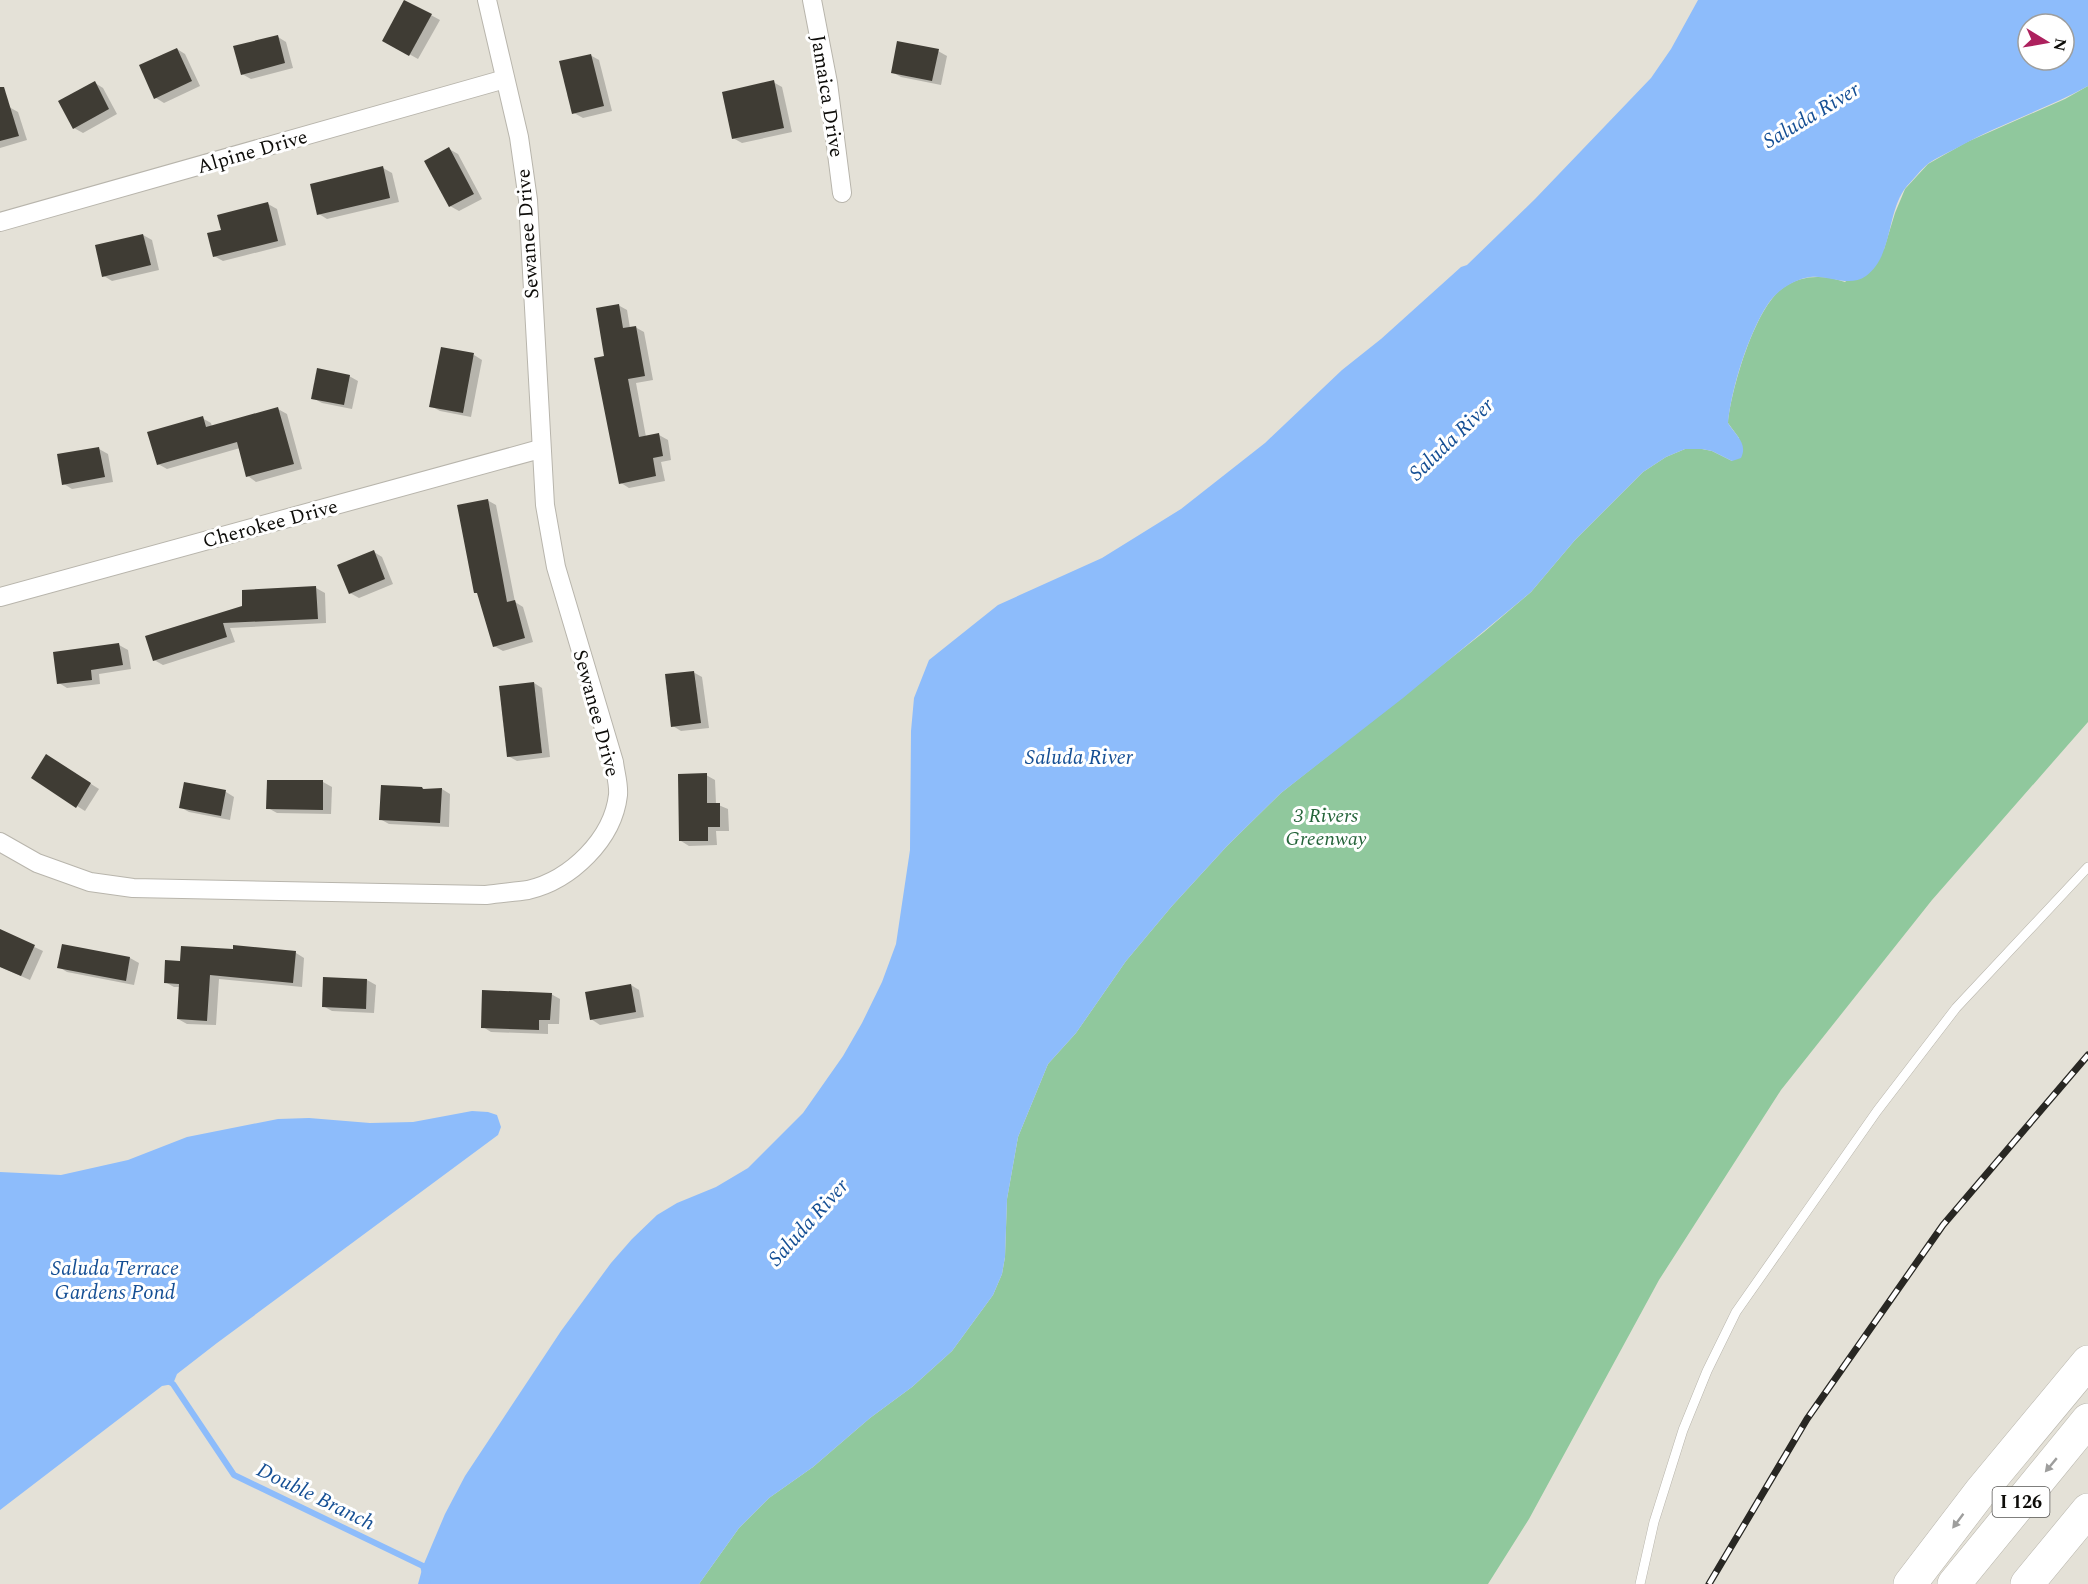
<svg xmlns="http://www.w3.org/2000/svg" width="2088" height="1584" font-family="Spectral,serif">
<style>
.green{fill:#90c89d}
.water{fill:#8dbcfb;fill-rule:evenodd}
.shadow{fill:#0003}
.lines{fill:none;stroke-linecap:round;stroke-linejoin:round}
.stream{stroke:#8dbcfb;stroke-width:6}
.building{fill:#3f3c34}
.lane-casing{stroke:#b8b5ac;stroke-width:10}
.street-casing{stroke:#b8b5ac;stroke-width:20}
.highway-casing{stroke:#b8b5ac;stroke-width:34}
.lane{stroke:#fff;stroke-width:9}
.street{stroke:#fff;stroke-width:18}
.highway{stroke:#fff;stroke-width:33}
.rail-casing{stroke:#282723;stroke-width:7}
.rail{stroke:#fff;stroke-width:4.5;stroke-dasharray:14;stroke-linecap:butt}
.oneway{fill:#9e9e9d}
.labels{text-anchor:middle;stroke-width:6;stroke-linejoin:round;paint-order:stroke}
.shield{fill:#fff;stroke:#565553;stroke-width:1.5}
.shield-label{font-size:18px;font-weight:bold;fill:#0d0c09}
.street-label{font-size:20px;fill:#0d0c09;stroke:#fff}
.park-label{font-size:20px;font-style:italic;fill:#246439;stroke:#fff}
.water-label{font-size:21px;font-style:italic;fill:#154f94;stroke:#fff}
</style>
<rect width="100%" height="100%" fill="#e4e1d7"/>
<path class="green" d="M2088 86V722L1932 900 1781 1090 1659 1280 1529 1519 1488 1584H699L739 1528 769 1498 813 1467 870 1418 912 1387 952 1351 993 1295 1002 1274 1005 1257 1007 1199 1018 1137 1048 1064 1076 1033 1126 961 1172 906 1227 846 1281 793 1484 632 1531 592 1575 540 1643 472 1666 457 1685 449H1702L1712 451 1732 461 1739 438 1728 423C1731 390 1755 307 1783 288 1802 274 1825 275 1845 282L1884 249 1895 213 1905 189 1928 164 1967 142 2065 99Z"/>
<g class="water">
<path d="M1698 0H2088V86C2044 110 1996 125 1953 150 1945 154 1936 158 1929 163 1921 169 1914 179 1907 186 1886 211 1894 255 1866 276 1847 289 1826 272 1805 278 1790 282 1777 291 1768 304 1749 332 1731 389 1728 423 1736 436 1748 443 1741 458L1732 461 1712 451 1702 449H1685L1666 457 1643 472 1575 540 1531 592 1403 698 1281 793 1227 846 1172 906 1126 961 1076 1033 1048 1064 1018 1137 1007 1199 1005 1257 1002 1274 993 1295 952 1351 912 1387 870 1418 813 1467 769 1498 739 1528 699 1584H418L423 1566 445 1514 465 1476 561 1331 611 1263 632 1239 657 1215 677 1203 716 1187 748 1168 803 1113 843 1056 862 1023 882 982 896 944 910 850 911 731 914 698 929 660 998 605 1102 558 1181 509 1265 443 1342 370 1381 339 1461 267 1467 265 1535 199 1651 78 1671 49ZM2028 24H2064V60H2028Z"/>
<path d="M472 1111 488 1112 497 1115 501 1127 498 1135 217 1343 177 1374 173 1384 162 1386 0 1510V1172L61 1175 128 1160 187 1137 278 1119 309 1118 370 1123 413 1122Z"/>
</g>
<g class="shadow">
<path d="M405 1 440 20 418 59 384 40Z"/>
<path d="M278 37 286 42 293 68 251 79 242 74Z"/>
<path d="M177 49 185 54 200 86 164 103 156 98Z"/>
<path d="M938 51 947 56 941 85 901 77 892 72Z"/>
<path d="M590 55 599 60 612 111 583 118 574 113Z"/>
<path d="M773 82 782 87 792 132 742 143 733 138Z"/>
<path d="M95 83 103 88 117 114 83 133 74 128Z"/>
<path d="M9 107 18 112 27 140 0 148V110Z"/>
<path d="M449 149 458 154 482 199 459 211 450 206Z"/>
<path d="M383 168 392 173 399 202 327 219 319 214Z"/>
<path d="M268 204 277 209 286 245 223 261 214 256 223 231Z"/>
<path d="M143 235 152 240 159 270 112 281 104 276Z"/>
<path d="M618 305 627 310 630 328 635 327 644 332 653 380 636 383 646 437 659 435 668 440 671 460 661 462 665 481 629 488 621 483 606 357Z"/>
<path d="M474 355 482 360 471 417 440 411 431 406Z"/>
<path d="M349 376 358 381 352 409 322 403 313 398Z"/>
<path d="M278 409 287 414 302 469 256 482 248 476 240 448 167 469 158 464 202 418 211 423 212 427Z"/>
<path d="M99 449 108 454 113 482 72 489 64 484Z"/>
<path d="M487 500 496 505 515 602 523 607 533 642 503 651 494 646Z"/>
<path d="M374 552 382 557 393 584 359 598 350 593Z"/>
<path d="M316 588 325 593 326 623 230 628 235 642 163 665 154 660 147 637Z"/>
<path d="M119 645 128 650 131 669 99 674 100 684 67 688 59 683Z"/>
<path d="M693 672 702 677 709 728 681 731 673 726Z"/>
<path d="M534 683 542 688 550 757 517 761 508 756Z"/>
<path d="M55 761 99 789 85 811 77 806Z"/>
<path d="M706 775 715 780 716 804 728 809 729 831H716L717 845 689 846 681 841Z"/>
<path d="M323 782 332 787 331 814 277 813 268 808Z"/>
<path d="M185 784 226 792 234 797 230 820 189 812 180 807Z"/>
<path d="M422 788 426 790 442 789 450 794 449 827 389 824 380 819Z"/>
<path d="M0 931 43 951 30 980 0 967Z"/>
<path d="M63 945 130 958 139 963 134 985 67 972 59 967Z"/>
<path d="M296 953 304 958 302 987 219 979 216 1025 187 1024 178 1019 180 987H174L165 982 182 963Z"/>
<path d="M325 978 367 980 376 985 374 1013 332 1011 323 1006Z"/>
<path d="M631 985 639 990 644 1017 600 1025 591 1019Z"/>
<path d="M551 994 560 999 559 1024H548V1034L491 1032 483 1027Z"/>
</g>
<g class="lines">
<path class="stream" d="M168 1381 173 1384 234 1475 423 1566 428 1584"/>
</g>
<g class="building">
<path d="M404 0 432 14 409 56 382 41Z"/>
<path d="M278 35 285 63 241 75 233 46Z"/>
<path d="M897 41 939 49 932 81 891 73Z"/>
<path d="M177 48 192 81 154 99 139 65Z"/>
<path d="M591 54 604 106 572 114 559 61Z"/>
<path d="M774 80 784 128 732 139 722 92Z"/>
<path d="M95 81 109 109 73 129 58 101Z"/>
<path d="M0 87H4L19 136 0 141Z"/>
<path d="M449 147 474 194 449 207 424 161Z"/>
<path d="M383 166 390 198 317 215 310 184Z"/>
<path d="M268 202 278 241 213 257 207 233 221 230 217 215Z"/>
<path d="M143 234 151 265 102 277 95 245Z"/>
<path d="M619 304 623 328 636 326 645 376 628 379 639 437 659 433 663 456 653 458 656 476 619 484 594 358 604 356 596 308Z"/>
<path d="M441 347 474 353 463 413 429 407Z"/>
<path d="M317 368 350 375 344 405 311 399Z"/>
<path d="M278 407 294 464 246 477 237 442 157 465 147 432 203 416 206 427Z"/>
<path d="M99 447 105 477 62 485 57 454Z"/>
<path d="M488 499 507 602 515 600 525 638 493 647 477 593H474L457 505Z"/>
<path d="M374 550 385 579 349 594 337 565Z"/>
<path d="M316 586 318 619 223 623 227 637 153 661 145 636 242 606V590Z"/>
<path d="M119 643 123 665 91 670 92 680 57 684 53 652Z"/>
<path d="M694 671 701 723 671 727 665 674Z"/>
<path d="M534 682 542 753 507 757 499 686Z"/>
<path d="M46 754 91 783 76 808 31 778Z"/>
<path d="M707 773V803H720V827H708V841H679L678 774Z"/>
<path d="M267 780H323V810L266 809Z"/>
<path d="M184 782 226 790 221 816 179 808Z"/>
<path d="M381 785 422 787 423 789 442 788 440 823 379 820Z"/>
<path d="M0 929 35 945 21 976 0 967Z"/>
<path d="M62 944 130 957 126 981 57 968Z"/>
<path d="M233 945 296 951 293 983 210 975 207 1021 177 1019 179 984 164 983 165 960 180 961 181 946 233 949Z"/>
<path d="M323 977 367 979 366 1009 322 1007Z"/>
<path d="M631 984 636 1012 590 1020 585 992Z"/>
<path d="M482 990 552 993 550 1020H539V1030L481 1028Z"/>
</g>
<g class="lines">
<defs>
<path id="lane" d="M1640 1584 1654 1522 1683 1430 1707 1371 1736 1312 1877 1111 1956 1008 2088 867"/>
<g id="street">
<path d="M812 0 828 83 842 193"/>
<path d="M0 222 505 79"/>
<path d="M0 597 540 449"/>
<path d="M0 842 37 863 90 882 133 888 486 895C500 893 514 892 528 890 571 880 613 839 618 795 619 784 615 772 614 762L556 567 545 505 528 200 519 137 487 0"/>
</g>
<g id="highway">
<path d="M1910 1584 1981 1491 2088 1362"/>
<path d="M1954 1584 2088 1420"/>
<path d="M2027 1584 2088 1510"/>
</g>
</defs>
<use href="#lane" class="lane-casing"/>
<use href="#street" class="street-casing"/>
<use href="#highway" class="highway-casing"/>
<use href="#lane" class="lane"/>
<use href="#street" class="street"/>
<use href="#highway" class="highway"/>
<defs>
<path id="rail" d="M1709 1584 1807 1419 1943 1225 2088 1055"/>
</defs>
<use href="#rail" class="rail-casing"/>
<use href="#rail" class="rail"/>
</g>
<defs><path id="oneway-solid" d="M-6-.8H1V-3.2L6.5 0L1 3.2V.8H-6Z" transform="scale(1.5)"/></defs>
<g class="oneway">
<use href="#oneway-solid" transform="translate(2051 1465) rotate(130)"/>
<use href="#oneway-solid" transform="translate(1958 1521) rotate(127)"/>
</g>
<g class="labels">
<rect class="shield" x="1992.5" y="1487" width="57" height="30" rx="4.5"/>
<g class="shield-label">
<text x="2021" y="1508">I 126</text>
</g>
<g class="street-label">
<text transform="translate(828 96) rotate(81)" y="7">Jamaica Drive</text>
<text transform="translate(252 151) rotate(-16)" y="7">Alpine Drive</text>
<text transform="translate(527 234) rotate(-94)" y="7">Sewanee Drive</text>
<text transform="translate(270 523) rotate(-15)" y="7">Cherokee Drive</text>
<text transform="translate(597 713) rotate(75)" y="7">Sewanee Drive</text>
</g>
<g class="park-label">
<text x="1326" y="822">3 Rivers<tspan x="1326" dy="23">Greenway</tspan></text>
</g>
<g class="water-label">
<text transform="translate(1811 115) rotate(-31)" y="7">Saluda River</text>
<text transform="translate(1451 439) rotate(-44)" y="7">Saluda River</text>
<text x="1079" y="764">Saluda River</text>
<text transform="translate(808 1222) rotate(-48)" y="7">Saluda River</text>
<text x="115" y="1275">Saluda Terrace<tspan x="115" dy="24">Gardens Pond</tspan></text>
<text transform="translate(316 1496) rotate(26)" y="7">Double Branch</text>
</g>
</g>
<g transform="translate(2046 42) rotate(101)"><circle r="28" fill="#ffffff" stroke="#9e9e9d" stroke-width="1.5"/>
<path d="M0-4.5L10 22L0 15L-10 22Z" fill="#ad215e"/>
<text y="-9" font-size="16" font-weight="bold" text-anchor="middle" fill="#0d0c09">N</text>
</g>
</svg>
